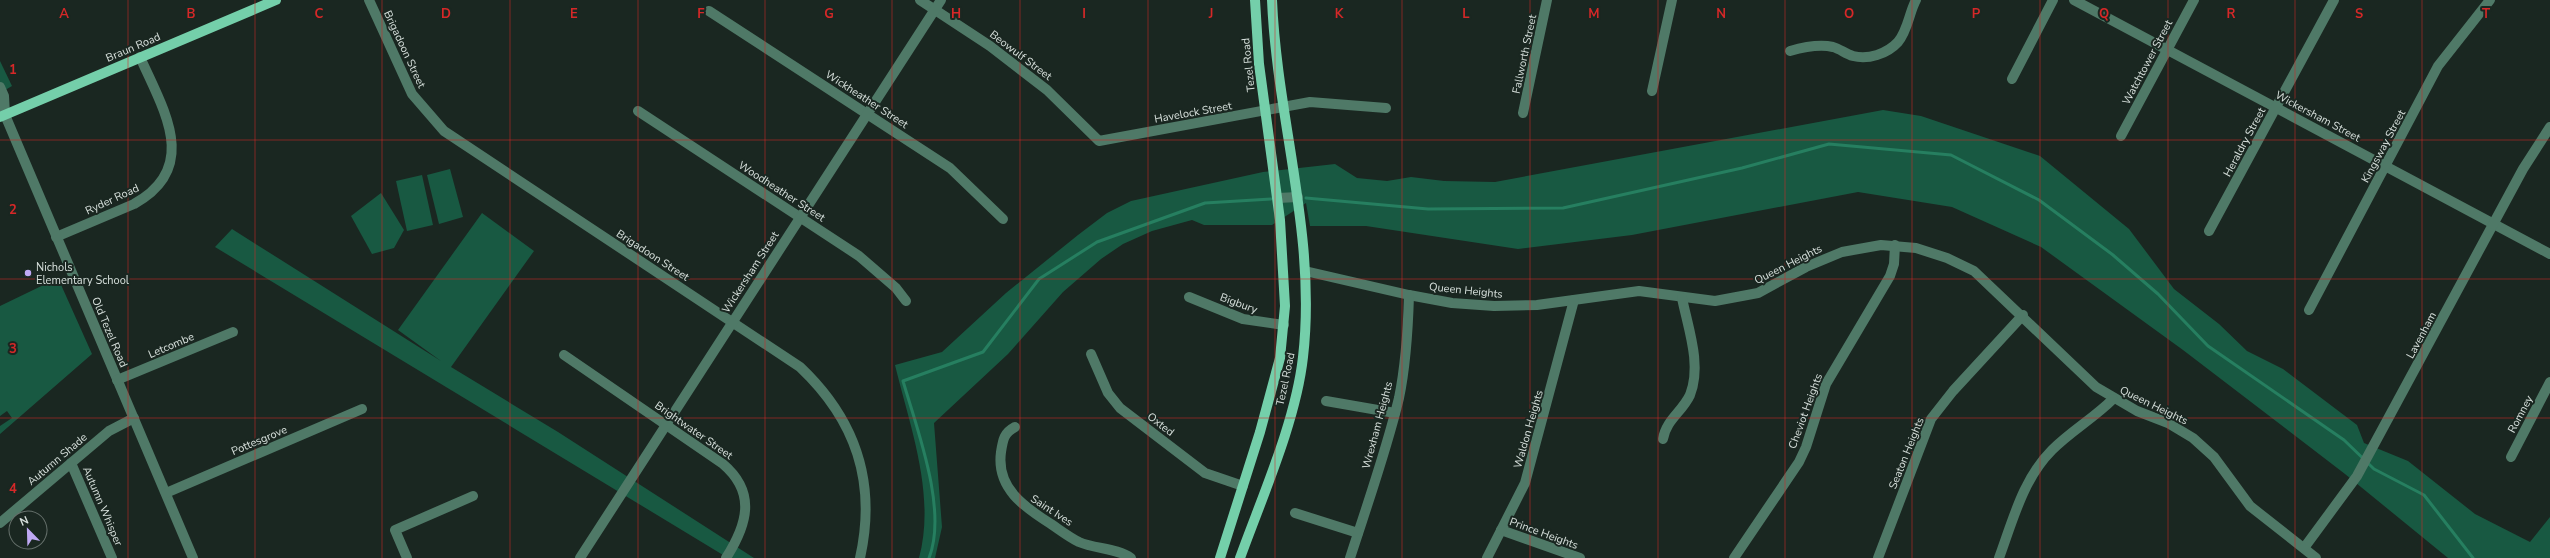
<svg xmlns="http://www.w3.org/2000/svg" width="2550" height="558" font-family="'Nunito Sans',sans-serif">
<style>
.green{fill:#185942}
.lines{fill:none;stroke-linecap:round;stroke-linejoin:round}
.stream{stroke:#267f60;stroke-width:3}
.minor{stroke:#4f7967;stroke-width:10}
.major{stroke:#74cfaa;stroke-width:10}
.grid{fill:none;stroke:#d62828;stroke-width:1;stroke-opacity:0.55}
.poi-dot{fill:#bfa9f4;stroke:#1a2721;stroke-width:1.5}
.labels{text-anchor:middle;stroke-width:4;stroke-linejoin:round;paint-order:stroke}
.street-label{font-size:11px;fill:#d7e0dc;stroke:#1a2721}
.poi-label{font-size:11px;fill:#d7e0dc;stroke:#1a2721;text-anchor:start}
.grid-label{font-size:13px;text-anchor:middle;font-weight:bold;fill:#d62828;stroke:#1a2721;stroke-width:4;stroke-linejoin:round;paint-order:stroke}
</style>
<rect width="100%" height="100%" fill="#1a2721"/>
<g class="green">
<path d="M0 61 12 86 0 93Z"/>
<path d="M1883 110 1921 116 2040 156 2129 229 2174 289 2219 324 2247 351 2283 369 2357 425 2364 443 2408 461 2475 514 2530 542 2550 517V558H2448L2345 474 2183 350 2041 247 1952 207 1858 192 1632 235 1518 249 1366 226H1310L1306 203 1272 225H1204L1192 220 1152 231 1123 244 1101 259 1063 292 1008 354 934 423 942 527 935 558H919C936 495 910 427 895 365L942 352 1006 293 1078 235 1107 213 1131 201 1263 172 1335 164 1357 178 1387 181 1411 177 1444 181 1495 182Z"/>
<path d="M450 169 463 217 439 224 427 175Z"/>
<path d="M422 175 433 225 407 231 396 181Z"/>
<path d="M381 193 404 230 394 248 372 254 351 216Z"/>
<path d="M482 213 534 251 451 367 558 432 754 558H728L215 247 232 229 441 361 398 330Z"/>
<path d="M58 278 92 354 0 434V426L12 418 7 411 0 416V306Z"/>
</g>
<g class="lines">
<g class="stream">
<path d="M1306 198 1428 209 1563 208 1742 168 1829 144 1951 155 2039 200 2113 255 2158 294 2208 346 2344 440 2374 469 2424 495 2473 558"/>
<path d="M929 558C948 510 917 429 903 381L983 352 1039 279 1097 242 1205 203 1271 199"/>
</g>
<g class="minor">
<path d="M369 0 412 94 444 131 800 367C856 420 877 482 860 558"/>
<path d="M920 0 990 46 1047 90 1099 141 1310 102 1386 108"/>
<path d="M2074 0 2550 254"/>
<path d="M709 11 950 168 1003 219"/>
<path d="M1790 51C1804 47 1819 44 1833 47 1840 49 1846 54 1853 56 1868 60 1887 54 1898 42 1908 30 1909 13 1916 0"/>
<path d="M2012 79 2053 0"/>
<path d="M0 87 4 96 5 115 193 558"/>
<path d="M1652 91 1672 0"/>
<path d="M638 111 859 256 896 288 906 301"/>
<path d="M1523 113 1547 0"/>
<path d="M2121 136 2194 0"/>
<path d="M1278 198 1298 197"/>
<path d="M2209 231 2334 0"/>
<path d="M56 237 134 204C201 167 163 109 140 57"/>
<path d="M1305 271 1409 295 1452 303 1494 306 1537 305 1639 291 1715 301 1758 293 1806 267 1842 252 1881 245 1916 248 1947 258 1974 271 2096 387 2137 411 2168 423 2193 438 2214 457 2250 506 2316 558"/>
<path d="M1189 297 1243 319 1284 325"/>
<path d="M2309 310 2438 66 2490 0"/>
<path d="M1091 354 1108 393 1120 408 1205 473 1243 486"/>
<path d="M564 355 723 464C757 493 747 525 726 558"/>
<path d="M117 380 233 332"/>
<path d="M1326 401 1395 413"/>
<path d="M1015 427C1004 433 1003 439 1001 452 996 488 1024 507 1051 524 1060 530 1069 537 1079 542 1095 549 1117 548 1131 558"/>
<path d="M1663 439C1666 420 1682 412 1690 395 1702 365 1688 328 1682 298"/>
<path d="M2511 457 2550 382"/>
<path d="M71 463 112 558"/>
<path d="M166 493 362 409"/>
<path d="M1295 513 1358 533"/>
<path d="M0 523 109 431 134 418"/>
<path d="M1501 530 1580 558"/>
<path d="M2304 548 2357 476 2523 169 2550 127"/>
<path d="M407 558 395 530 473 496"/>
<path d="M580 558 941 0"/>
<path d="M1350 558C1367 505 1386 452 1399 398 1406 364 1408 330 1409 295"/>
<path d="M1487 558 1525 483 1574 300"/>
<path d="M1734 558 1799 462 1806 447 1826 384 1890 276 1894 264 1895 245"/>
<path d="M1878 558 1931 419 1953 391 2023 315"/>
<path d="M1999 558C2013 520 2023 479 2052 450 2071 431 2094 418 2113 399"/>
</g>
<g class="major">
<path d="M0 117 276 0"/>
<path d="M1220 558 1260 432 1280 358 1285 306 1280 220 1259 64 1255 0"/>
<path d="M1240 558C1262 497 1296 421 1303 357 1317 236 1277 120 1272 0"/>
</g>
</g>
<path class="grid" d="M128 0V558M255 0V558M382 0V558M510 0V558M638 0V558M765 0V558M892 0V558M1020 0V558M1148 0V558M1275 0V558M1402 0V558M1530 0V558M1658 0V558M1785 0V558M1912 0V558M2040 0V558M2168 0V558M2295 0V558M2422 0V558M0 140H2550M0 279H2550M0 418H2550"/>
<circle class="poi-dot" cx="28" cy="273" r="4"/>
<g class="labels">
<g class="street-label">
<text transform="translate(133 47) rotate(-23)" y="4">Braun Road</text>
<text transform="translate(405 49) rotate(65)" y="4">Brigadoon Street</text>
<text transform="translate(1524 54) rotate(-78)" y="4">Fallworth Street</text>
<text transform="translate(1021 55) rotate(37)" y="4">Beowulf Street</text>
<text transform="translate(2147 62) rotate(-62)" y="4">Watchtower Street</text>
<text transform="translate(1248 65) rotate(-96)" y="4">Tezel Road</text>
<text transform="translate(867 99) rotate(33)" y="4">Wickheather Street</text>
<text transform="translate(1193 112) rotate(-10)" y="4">Havelock Street</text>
<text transform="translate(2318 116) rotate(28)" y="4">Wickersham Street</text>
<text transform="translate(2244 142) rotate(-62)" y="4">Heraldry Street</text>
<text transform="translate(2383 146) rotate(-62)" y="4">Kingsway Street</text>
<text transform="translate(782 191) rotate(33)" y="4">Woodheather Street</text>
<text transform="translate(112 199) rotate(-25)" y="4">Ryder Road</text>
<text transform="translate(653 255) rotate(33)" y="4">Brigadoon Street</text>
<text transform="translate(1788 264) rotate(-27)" y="4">Queen Heights</text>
<text transform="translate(750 272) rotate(-57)" y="4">Wickersham Street</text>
<text transform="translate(1466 290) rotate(6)" y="4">Queen Heights</text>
<text transform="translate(1239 303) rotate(20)" y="4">Bigbury</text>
<text transform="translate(110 332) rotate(67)" y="4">Old Tezel Road</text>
<text transform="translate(2421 335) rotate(-62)" y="4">Lavenham</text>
<text transform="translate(171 345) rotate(-23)" y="4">Letcombe</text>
<text transform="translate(1285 379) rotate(-78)" y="4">Tezel Road</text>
<text transform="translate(2154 405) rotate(26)" y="4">Queen Heights</text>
<text transform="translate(1805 411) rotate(-70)" y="4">Cheviot Heights</text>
<text transform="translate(2520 414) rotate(-62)" y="4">Romney</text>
<text transform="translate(1161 424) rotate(38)" y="4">Oxted</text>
<text transform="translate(1377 425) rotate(-75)" y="4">Wrexham Heights</text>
<text transform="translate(1528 429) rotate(-74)" y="4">Waldon Heights</text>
<text transform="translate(694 430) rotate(35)" y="4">Brightwater Street</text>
<text transform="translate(259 440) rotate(-23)" y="4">Pottesgrove</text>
<text transform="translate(1906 453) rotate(-68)" y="4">Seaton Heights</text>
<text transform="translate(57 459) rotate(-40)" y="4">Autumn Shade</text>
<text transform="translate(103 506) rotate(67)" y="4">Autumn Whisper</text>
<text transform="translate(1052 510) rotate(33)" y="4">Saint Ives</text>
<text transform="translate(1544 533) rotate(20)" y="4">Prince Heights</text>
</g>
<g class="poi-label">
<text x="36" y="271">Nichols<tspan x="36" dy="13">Elementary School</tspan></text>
</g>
</g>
<g class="grid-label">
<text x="64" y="18">A</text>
<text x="191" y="18">B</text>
<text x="319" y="18">C</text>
<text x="446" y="18">D</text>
<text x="574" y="18">E</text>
<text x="701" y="18">F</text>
<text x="829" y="18">G</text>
<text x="956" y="18">H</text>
<text x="1084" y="18">I</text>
<text x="1211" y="18">J</text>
<text x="1339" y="18">K</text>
<text x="1466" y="18">L</text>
<text x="1594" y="18">M</text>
<text x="1721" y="18">N</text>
<text x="1849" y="18">O</text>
<text x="1976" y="18">P</text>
<text x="2104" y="18">Q</text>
<text x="2231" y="18">R</text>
<text x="2359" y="18">S</text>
<text x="2486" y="18">T</text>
<text x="13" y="74">1</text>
<text x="13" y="214">2</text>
<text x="13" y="353">3</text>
<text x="13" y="493">4</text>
</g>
<g transform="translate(28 530) rotate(337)"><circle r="19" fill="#1a2721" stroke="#66716c"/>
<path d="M0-3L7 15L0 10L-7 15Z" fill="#bfa9f4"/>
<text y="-6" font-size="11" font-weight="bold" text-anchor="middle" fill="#d7e0dc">N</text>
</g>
</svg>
